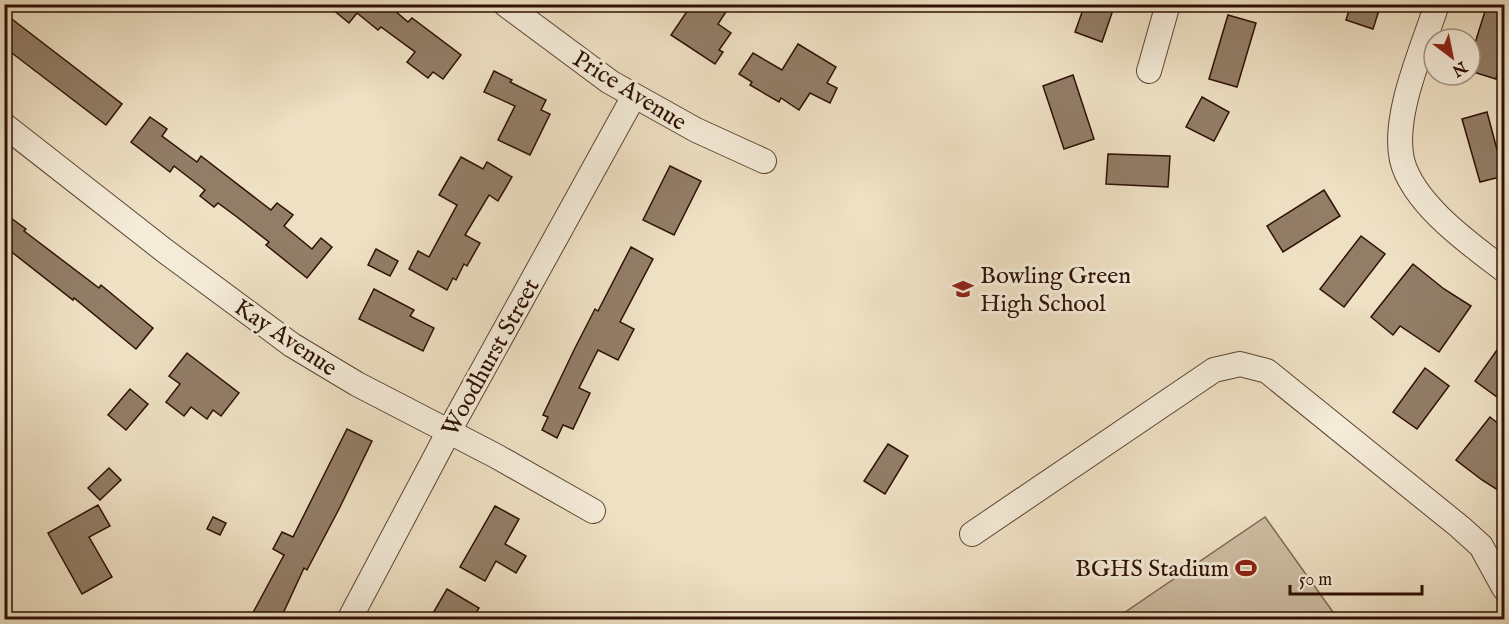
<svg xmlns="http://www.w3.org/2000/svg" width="1509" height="624" font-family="'IM FELL English',serif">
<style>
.green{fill:#cdbda3;stroke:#7e6754;stroke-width:1.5}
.building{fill:#927d67;stroke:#2e1104;stroke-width:1.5}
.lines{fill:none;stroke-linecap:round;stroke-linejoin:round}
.minor-casing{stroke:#5e4534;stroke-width:26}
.minor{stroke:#f4ebd8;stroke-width:24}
.labels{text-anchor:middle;stroke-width:6;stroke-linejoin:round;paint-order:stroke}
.street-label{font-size:24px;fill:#2e1104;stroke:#f4ebd8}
.poi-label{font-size:24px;fill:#2e1104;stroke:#f4ebd8;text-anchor:start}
</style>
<rect width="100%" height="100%" fill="#eee0c3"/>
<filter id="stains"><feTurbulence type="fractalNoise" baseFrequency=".00333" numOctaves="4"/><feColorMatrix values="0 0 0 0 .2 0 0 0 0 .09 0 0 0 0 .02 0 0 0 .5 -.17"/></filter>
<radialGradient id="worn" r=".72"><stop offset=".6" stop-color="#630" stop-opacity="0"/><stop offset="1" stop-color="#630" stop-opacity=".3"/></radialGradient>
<path class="green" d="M1265 517 1338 619H1115Z"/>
<g class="building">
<path d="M326 4H387L408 22 412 18 461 55 443 79 433 72 428 78 407 62 415 52 381 27 378 30 357 13 349 23Z"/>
<path d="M692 4H731L718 24 731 33 719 50 723 52 715 64 671 35Z"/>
<path d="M1085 4H1115L1102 42 1075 32Z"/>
<path d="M1351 4H1381L1373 29 1346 20Z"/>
<path d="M1486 8 1504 14V52L1496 79 1470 71V59Z"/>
<path d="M4 13 122 104 106 125 4 47Z"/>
<path d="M1228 15 1256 23 1237 87 1209 79Z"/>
<path d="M798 44 836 67 827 83 837 88 830 103 810 93 799 110 781 98 779 102 750 85 752 82 739 74 753 53 782 70Z"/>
<path d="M494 71 512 80 510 82 546 100 541 110 550 114 530 155 498 140 515 106 484 92Z"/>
<path d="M1073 75 1094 139 1064 149 1043 86Z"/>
<path d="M1202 97 1229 112 1214 141 1186 127Z"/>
<path d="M1487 112 1504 176 1480 182 1462 119Z"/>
<path d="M150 117 167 129 162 136 197 162 201 156 271 210 277 203 293 215 284 226 312 249 321 238 332 247 307 278 266 245 269 242 237 217 218 203 214 207 200 196 205 190 174 166 170 172 131 142Z"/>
<path d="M1108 154 1170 156 1168 187 1106 184Z"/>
<path d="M461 157 483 169 487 162 512 177 498 201 489 195 465 235 480 243 467 266 464 264 456 280 453 278 447 290 409 269 418 251 429 257 457 205 439 195Z"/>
<path d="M670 166 701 181 674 235 643 220Z"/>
<path d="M1324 190 1340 216 1283 252 1267 226Z"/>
<path d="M4 213 26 229 24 231 99 288 101 285 153 328 136 349 74 298 73 300 4 246Z"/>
<path d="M1361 236 1385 254 1344 307 1320 289Z"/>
<path d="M631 247 653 259 620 322 634 329 618 360 598 350 579 388 590 393 573 429 563 425 557 438 542 430 548 417 543 415 574 350 595 309 598 311Z"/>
<path d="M376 249 398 261 390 276 368 265Z"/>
<path d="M1413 264 1444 289 1471 306 1439 352 1400 326 1393 335 1371 317Z"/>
<path d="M374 289 414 310 410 316 434 328 423 351 359 319Z"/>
<path d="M1504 340V402L1475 381Z"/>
<path d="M187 353 239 393 221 416 213 410 207 419 191 407 184 416 166 402 180 384 169 376Z"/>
<path d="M1425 368 1449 386 1417 429 1393 412Z"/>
<path d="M130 389 148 404 126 430 108 415Z"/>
<path d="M1490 417 1504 428V494L1482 480 1456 460Z"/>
<path d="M347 429 372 441 339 509 307 570 304 568 280 620H249L284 555 273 549 282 532 293 537Z"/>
<path d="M888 444 908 456 885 494 864 481Z"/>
<path d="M109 468 121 480 100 500 88 488Z"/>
<path d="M98 505 110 526 89 537 112 577 82 594 48 533Z"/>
<path d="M495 506 519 519 505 544 526 556 516 573 496 561 485 581 460 567Z"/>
<path d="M213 517 226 523 220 535 207 529Z"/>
<path d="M447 589 479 608 472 620H429Z"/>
</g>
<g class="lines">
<defs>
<g id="minor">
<path d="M505 4 610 82 696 130 764 161"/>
<path d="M1437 4C1423 48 1392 115 1402 160 1413 204 1470 244 1504 270"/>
<path d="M1149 71 1168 4"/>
<path d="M4 125 165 251 292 345 357 384 496 456 593 511"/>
<path d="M972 534 1214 370 1240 364 1267 371 1460 527 1481 546 1504 588"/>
<path d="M349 620 448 433 634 96"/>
</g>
</defs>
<use href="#minor" class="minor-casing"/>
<use href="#minor" class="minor"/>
</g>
<defs>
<symbol id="school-bare" viewBox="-9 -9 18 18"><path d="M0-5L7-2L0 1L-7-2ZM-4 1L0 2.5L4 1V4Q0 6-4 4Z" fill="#8f2418" stroke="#f4ebd8" stroke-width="2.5" paint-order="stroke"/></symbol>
<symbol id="stadium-bare" viewBox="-9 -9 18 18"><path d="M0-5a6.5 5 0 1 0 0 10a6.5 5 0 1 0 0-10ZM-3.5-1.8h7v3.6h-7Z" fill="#8f2418" stroke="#f4ebd8" stroke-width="2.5" paint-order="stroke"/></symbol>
</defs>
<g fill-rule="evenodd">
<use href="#school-bare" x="948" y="274" width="30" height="30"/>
<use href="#stadium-bare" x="1231" y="553" width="30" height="30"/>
</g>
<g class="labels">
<g class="street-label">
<text transform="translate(630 90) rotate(32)" y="8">Price Avenue</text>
<text transform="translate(286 337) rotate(34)" y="8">Kay Avenue</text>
<text transform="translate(490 357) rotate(-61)" y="8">Woodhurst Street</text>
</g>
<g class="poi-label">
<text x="980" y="283">Bowling Green<tspan x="980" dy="28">High School</tspan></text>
<text x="1229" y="576" text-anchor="end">BGHS Stadium</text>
</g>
</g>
<rect width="1509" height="624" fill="none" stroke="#eee0c3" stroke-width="24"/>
<rect x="6" y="6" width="1497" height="612" fill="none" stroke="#2e1104" stroke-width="3"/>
<rect x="12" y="12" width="1485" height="600" fill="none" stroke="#2e1104" stroke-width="1.5"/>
<g transform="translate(1452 57) rotate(148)"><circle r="28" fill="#f4ebd8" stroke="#a59483" stroke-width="1.5"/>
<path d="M0-4.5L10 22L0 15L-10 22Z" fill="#8f2418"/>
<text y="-9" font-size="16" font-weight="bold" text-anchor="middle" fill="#2e1104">N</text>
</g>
<path d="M1290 585v9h132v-9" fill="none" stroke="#2e1104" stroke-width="3"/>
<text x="1299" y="585" font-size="18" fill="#2e1104" stroke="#f4ebd8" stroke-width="4.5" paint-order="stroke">50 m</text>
<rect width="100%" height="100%" filter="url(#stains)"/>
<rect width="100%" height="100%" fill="url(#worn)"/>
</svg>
